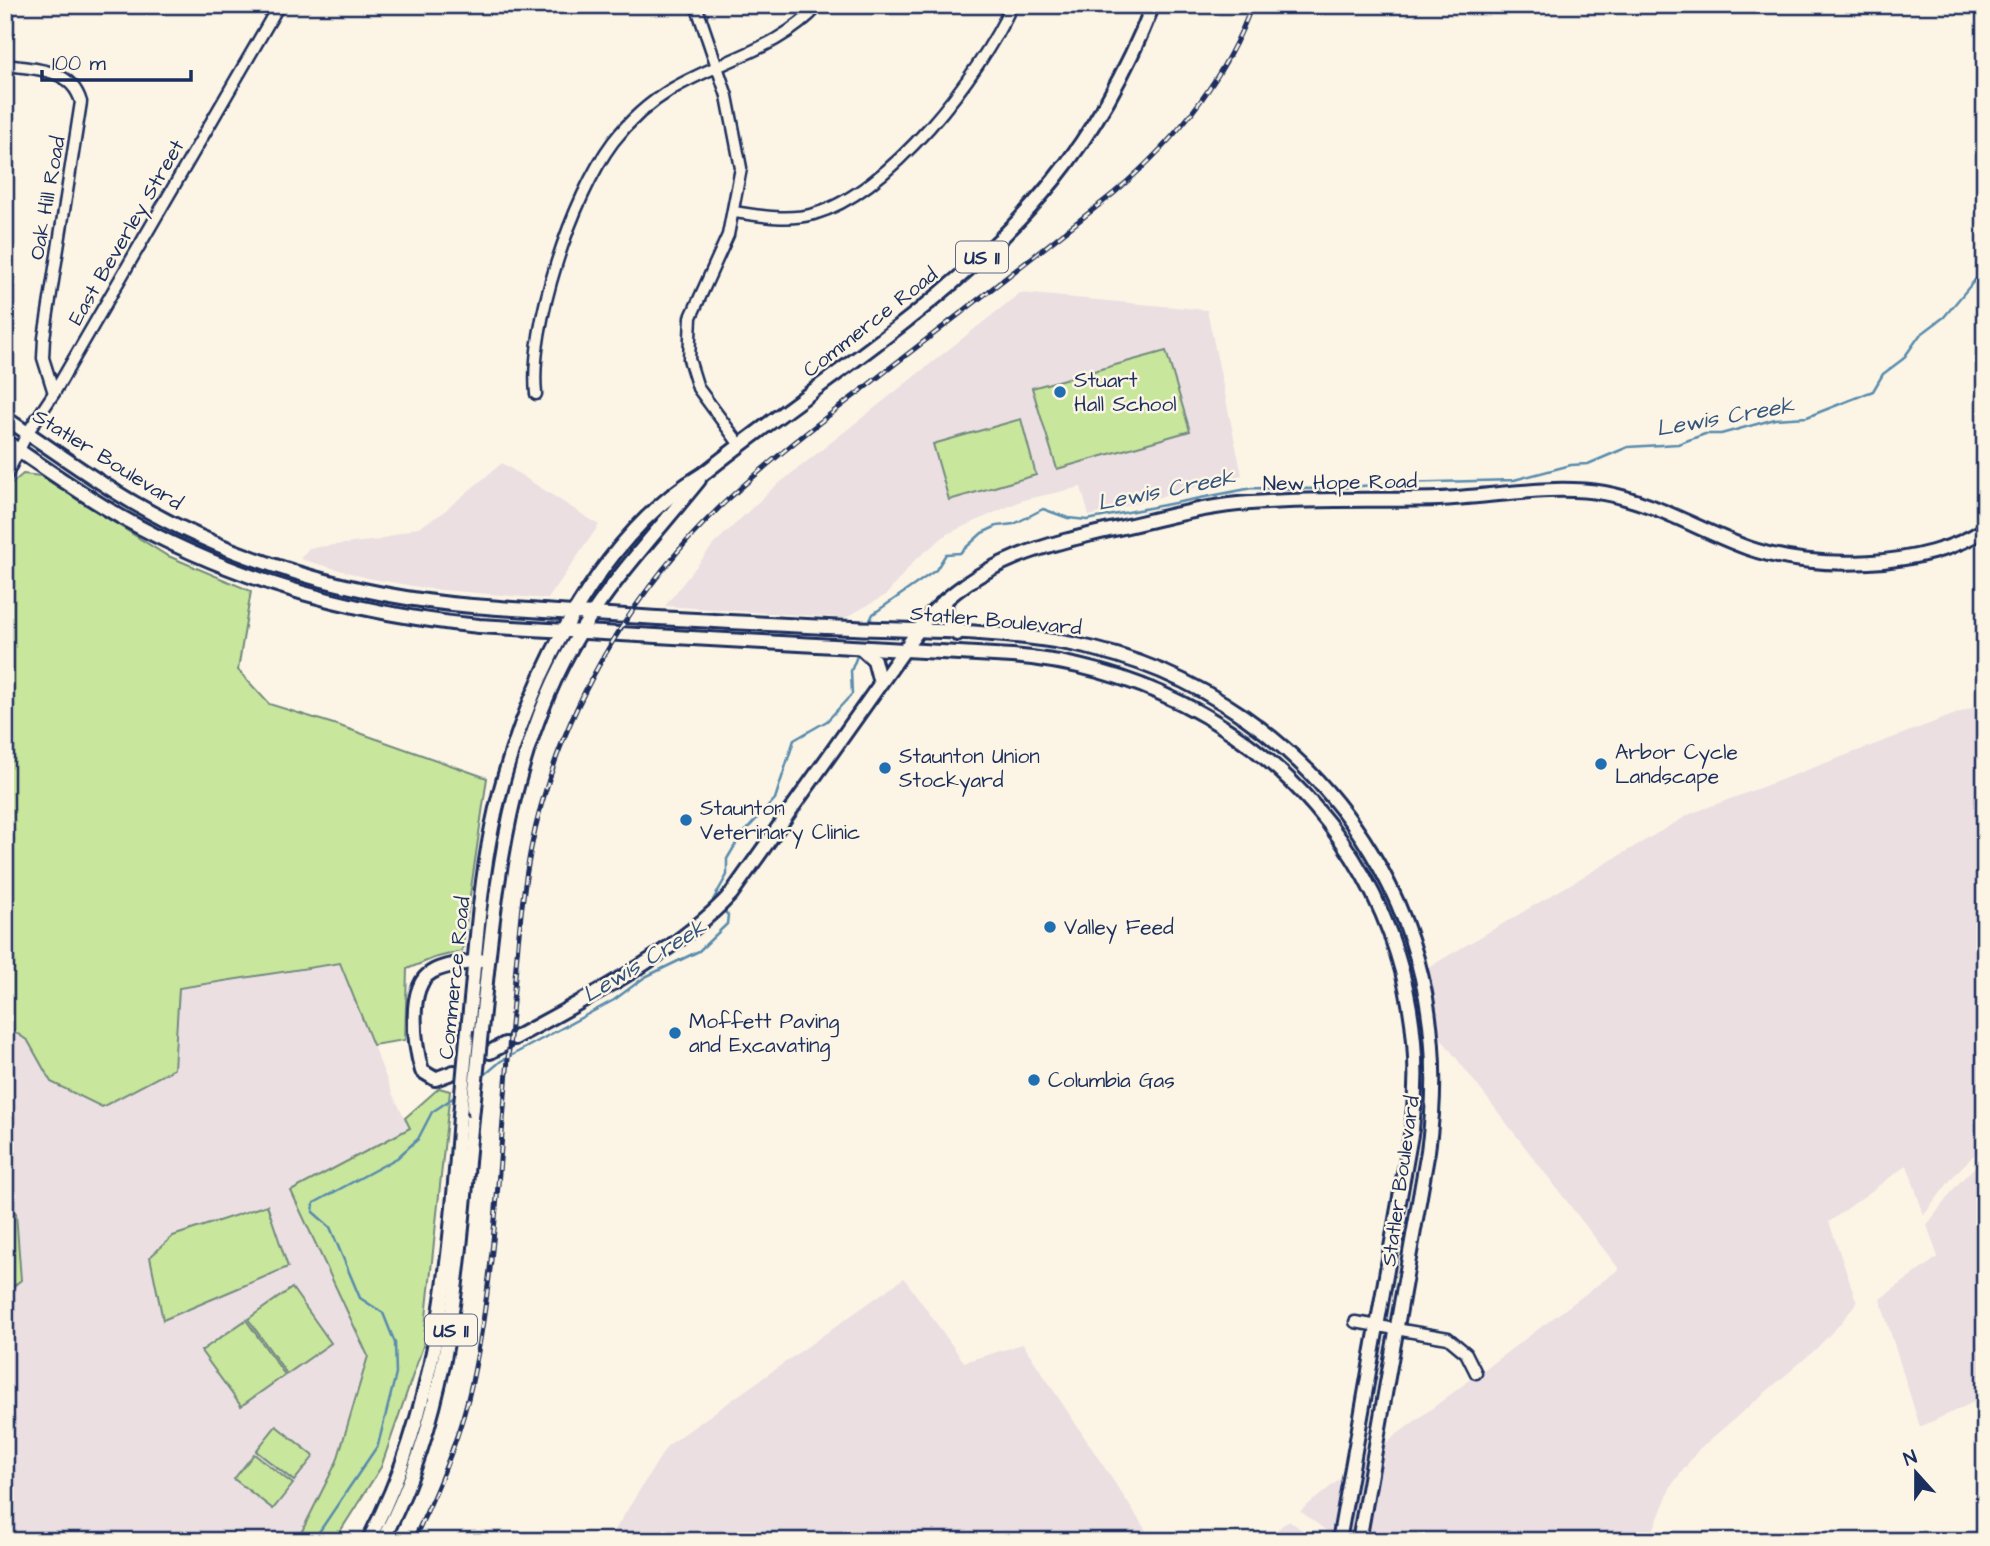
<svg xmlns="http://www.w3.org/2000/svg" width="1990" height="1546" font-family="'Architects Daughter',sans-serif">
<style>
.built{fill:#ebdfe2}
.green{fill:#c9e69d;stroke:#728a7e;stroke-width:2}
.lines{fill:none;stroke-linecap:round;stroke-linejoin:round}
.stream{stroke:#588bad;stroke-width:2.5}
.minor-casing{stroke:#1b2f5e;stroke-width:15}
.major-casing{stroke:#1b2f5e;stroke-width:18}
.minor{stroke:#fcf5e5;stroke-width:10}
.major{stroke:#fcf5e5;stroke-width:12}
.rail-casing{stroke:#1b2f5e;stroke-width:5}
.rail{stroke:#fcf5e5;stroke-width:2.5;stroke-dasharray:8;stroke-linecap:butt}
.major-bridge-casing{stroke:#1b2f5e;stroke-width:18;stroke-linecap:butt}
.major-bridge{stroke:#fcf5e5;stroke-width:12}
.poi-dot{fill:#1f6fb2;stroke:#fcf5e5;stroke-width:2.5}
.labels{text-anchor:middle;stroke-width:5;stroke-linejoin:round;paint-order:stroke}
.shield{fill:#fcf5e5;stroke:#5e6a86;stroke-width:2}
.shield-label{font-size:19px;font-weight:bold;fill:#1b2f5e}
.street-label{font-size:21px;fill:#1b2f5e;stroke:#fcf5e5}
.poi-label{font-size:21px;fill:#1b2f5e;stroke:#fcf5e5;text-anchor:start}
.water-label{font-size:23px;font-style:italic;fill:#34567f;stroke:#fcf5e5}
</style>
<rect width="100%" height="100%" fill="#fcf5e5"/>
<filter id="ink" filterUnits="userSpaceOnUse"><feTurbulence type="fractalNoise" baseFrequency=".0143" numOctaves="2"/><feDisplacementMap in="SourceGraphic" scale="14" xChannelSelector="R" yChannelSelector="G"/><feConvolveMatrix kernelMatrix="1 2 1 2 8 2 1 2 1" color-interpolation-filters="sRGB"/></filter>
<g filter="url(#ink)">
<g class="built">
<path d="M1020 293 1207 310 1242 475 1089 516 1081 487 1023 500 947 534 915 560 886 595 845 618 665 606 714 544 772 489Z"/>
<path d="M502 463 599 525 548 599 430 589 368 578 300 559 309 548 379 540 421 526 441 514Z"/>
<path d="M1985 703V1144L1955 1174 1924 1215 1907 1165 1829 1222 1857 1303 1839 1325 1815 1350 1699 1449 1671 1486 1649 1541H1340L1300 1511 1384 1444 1619 1269 1440 1037 1429 967 1690 814Z"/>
<path d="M340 963 393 1095 410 1128 291 1191 368 1356 337 1461 297 1541H5V1025L28 1041 51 1082 174 1069 178 988Z"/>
<path d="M1985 1156V1397L1920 1427 1880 1299 1938 1257 1927 1225 1956 1186Z"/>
<path d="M904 1278 964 1362 1023 1344 1153 1541H608L667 1446Z"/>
<path d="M1289 1520 1316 1541H1263Z"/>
</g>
<g class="green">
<path d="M1166 351 1190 431 1057 469 1032 388Z"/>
<path d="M1021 419 1036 475 949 500 933 444Z"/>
<path d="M23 474 41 476 166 555 251 591 238 670 269 704 340 726 487 778 462 951 434 958 407 969 405 1040 373 1045 340 963 179 988 174 1069 102 1107 51 1082 28 1041 5 1025V505L10 485Z"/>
<path d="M439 1088 450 1091 423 1346 381 1467 334 1541H297L337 1461 368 1356 291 1191 410 1128 405 1118Z"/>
<path d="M267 1205 288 1267 163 1320 150 1257 173 1236Z"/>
<path d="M5 1209 16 1213 21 1280 10 1289H5Z"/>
<path d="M292 1288 331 1343 287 1374 248 1319Z"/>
<path d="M246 1320 285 1375 241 1406 201 1351Z"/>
<path d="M276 1426 314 1456 294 1481 256 1451Z"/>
<path d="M254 1454 293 1484 273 1509 234 1479Z"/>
</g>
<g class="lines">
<g class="stream">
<path d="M868 625 873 614 936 570 946 554 960 553 982 533 997 526 1014 524 1043 509 1068 518 1087 520 1252 488 1325 489 1398 483 1514 480 1571 465 1588 464 1628 447 1678 444 1705 434H1721L1775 419 1807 417 1873 391 1883 374 1903 359 1920 335 1944 317 1985 268"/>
<path d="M716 903 713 900 727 875V859L740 837 775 799 794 740 827 721 852 694 851 671 859 651"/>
<path d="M481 1078 501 1061 614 1000 645 977 699 951 727 924 728 915 721 908"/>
<path d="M313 1541 378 1445 396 1374 395 1343 383 1313 360 1298 330 1227 313 1212 314 1203 397 1158 418 1139 432 1112 456 1096"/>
</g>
<defs>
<g id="minor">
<path d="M696 5 727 96 741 168 728 235 691 317 689 359 698 388 740 445"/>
<path d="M5 65C35 69 71 68 81 102L44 338 43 358 54 393"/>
<path d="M734 212C760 216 788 221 814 214 890 192 980 75 1012 5"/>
<path d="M536 394C529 326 572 197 613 142 629 121 649 103 672 89 722 59 779 50 819 5"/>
<path d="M5 478 28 432 54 393 279 5"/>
<path d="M1355 1322 1448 1338 1466 1353 1476 1373"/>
</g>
<g id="major">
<path d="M5 418C48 446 89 477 134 503 236 562 354 596 472 606 590 615 709 621 827 627 908 631 993 629 1072 644 1196 668 1306 744 1371 852 1426 943 1443 1047 1428 1151L1359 1541"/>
<path d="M5 441C43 467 81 494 121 517 231 579 353 614 479 626L1012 656C1255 675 1443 881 1412 1129L1339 1541"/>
<path d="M945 600 946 617 957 634"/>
<path d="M861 648 874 660 880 683"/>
<path d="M481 1031C495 893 506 753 581 631 615 576 659 530 699 480"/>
<path d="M515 1038C585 999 678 952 731 894L927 618C980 560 1046 544 1119 528 1158 519 1198 508 1238 504 1304 498 1372 501 1438 499 1492 497 1550 484 1604 493 1655 502 1700 531 1748 548 1814 571 1926 569 1985 529"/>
<path d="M467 1039C475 968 478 896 492 827 517 703 591 540 703 474 821 379 957 300 1053 181 1096 128 1128 68 1153 5"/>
<path d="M490 1052 505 1044"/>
<path d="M454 1072 435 1079 422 1071C415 1047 406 986 432 972 445 964 465 964 480 960"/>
<path d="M368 1541C438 1410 450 1261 460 1116"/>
<path d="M382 1541C455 1404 458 1259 473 1108"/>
</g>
</defs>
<use href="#minor" class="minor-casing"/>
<use href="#major" class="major-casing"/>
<use href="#minor" class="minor"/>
<use href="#major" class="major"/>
<defs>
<path id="rail" d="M413 1541C438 1490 460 1438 472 1382 496 1270 499 1152 510 1037 517 960 520 881 541 806 572 693 638 585 722 505 775 455 834 412 891 367 966 309 1040 252 1114 193 1174 142 1225 80 1252 5"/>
</defs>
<use href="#rail" class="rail-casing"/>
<use href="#rail" class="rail"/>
<defs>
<g id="major-bridge">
<path d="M473 1108 481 1031"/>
<path d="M460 1116 467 1039"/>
</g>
</defs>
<use href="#major-bridge" class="major-bridge-casing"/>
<use href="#major-bridge" class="major-bridge"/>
</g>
</g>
<g class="poi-dot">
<circle cx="1060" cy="392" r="7"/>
<circle cx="1601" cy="764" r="7"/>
<circle cx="885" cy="768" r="7"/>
<circle cx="686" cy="820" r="7"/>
<circle cx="1050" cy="927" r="7"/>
<circle cx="675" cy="1033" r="7"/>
<circle cx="1034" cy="1080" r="7"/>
</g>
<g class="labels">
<g class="shield">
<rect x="956" y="241.5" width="52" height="31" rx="5"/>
<rect x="425" y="1314.5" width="52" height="31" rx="5"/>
</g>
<g class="shield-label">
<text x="982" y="264">US 11</text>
<text x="451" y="1337">US 11</text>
</g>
<g class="street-label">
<text transform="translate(47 198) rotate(-80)" y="7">Oak Hill Road</text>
<text transform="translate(126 232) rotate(-60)" y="7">East Beverley Street</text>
<text transform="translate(870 322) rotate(-38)" y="7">Commerce Road</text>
<text transform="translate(108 459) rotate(32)" y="7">Statler Boulevard</text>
<text transform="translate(1340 482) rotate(-1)" y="7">New Hope Road</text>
<text transform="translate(996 620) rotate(5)" y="7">Statler Boulevard</text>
<text transform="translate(454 978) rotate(-84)" y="7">Commerce Road</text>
<text transform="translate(1400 1181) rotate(-82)" y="7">Statler Boulevard</text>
</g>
<g class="poi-label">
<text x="1074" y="387">Stuart<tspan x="1074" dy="24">Hall School</tspan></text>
<text x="1615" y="759">Arbor Cycle<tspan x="1615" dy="24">Landscape</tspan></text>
<text x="899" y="763">Staunton Union<tspan x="899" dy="24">Stockyard</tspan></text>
<text x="700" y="815">Staunton<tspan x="700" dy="24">Veterinary Clinic</tspan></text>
<text x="1064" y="934">Valley Feed</text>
<text x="689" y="1028">Moffett Paving<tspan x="689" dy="24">and Excavating</tspan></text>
<text x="1048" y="1087">Columbia Gas</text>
</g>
<g class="water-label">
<text transform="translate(1725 416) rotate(-10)" y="8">Lewis Creek</text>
<text transform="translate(1166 489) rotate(-11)" y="8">Lewis Creek</text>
<text transform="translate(644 960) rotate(-31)" y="8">Lewis Creek</text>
</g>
</g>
<rect width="1990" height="1546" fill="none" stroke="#fcf5e5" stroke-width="28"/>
<rect x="14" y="14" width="1962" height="1518" fill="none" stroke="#1b2f5e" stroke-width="2.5" filter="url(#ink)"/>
<g transform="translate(1916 1473) rotate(339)" stroke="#fcf5e5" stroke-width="5" paint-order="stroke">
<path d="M0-5L12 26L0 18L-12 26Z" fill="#1b2f5e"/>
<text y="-10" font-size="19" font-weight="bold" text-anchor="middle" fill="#1b2f5e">N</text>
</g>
<path d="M42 70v10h149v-10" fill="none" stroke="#1b2f5e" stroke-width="3.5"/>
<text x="52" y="70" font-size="21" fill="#1b2f5e" stroke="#fcf5e5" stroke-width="5" paint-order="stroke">100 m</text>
</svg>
